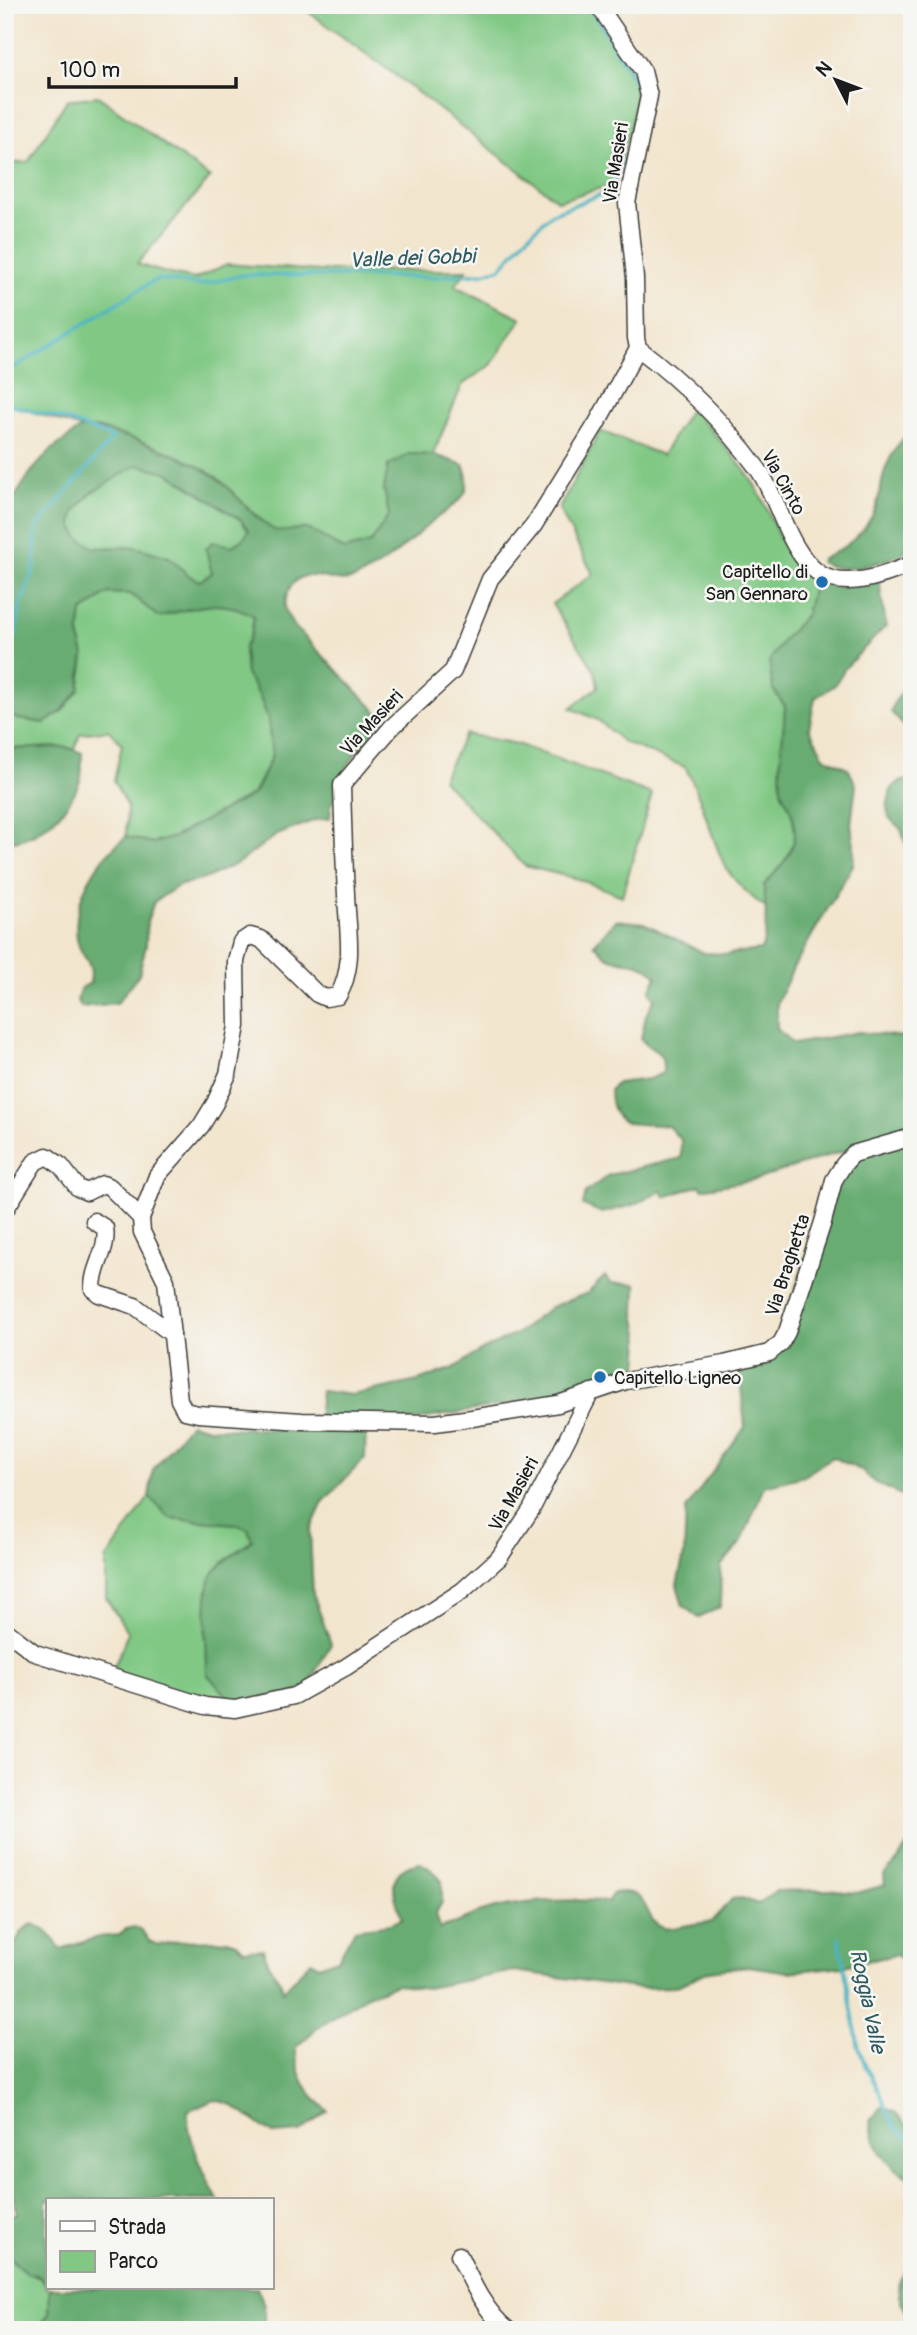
<svg xmlns="http://www.w3.org/2000/svg" width="917" height="2335" font-family="Pangolin,sans-serif">
<style>
.green{fill:#80c884;stroke:#4e7250;stroke-width:2}
.forest{fill:#68ac72;stroke:#426447;stroke-width:2;fill-rule:evenodd}
.lines{fill:none;stroke-linecap:round;stroke-linejoin:round}
.stream{stroke:#48b4c4;stroke-width:3.5}
.minor-casing{stroke:#3c3a37;stroke-width:19}
.minor{stroke:#fff;stroke-width:16}
.poi-dot{fill:#1f6fb2;stroke:#f6f6f2;stroke-width:2.5}
.labels{text-anchor:middle;stroke-width:5;stroke-linejoin:round;paint-order:stroke}
.street-label{font-size:19px;fill:#1c1c1c;stroke:#f6f6f2}
.poi-label{font-size:19px;fill:#1c1c1c;stroke:#f6f6f2;text-anchor:end}
.water-label{font-size:21px;font-style:italic;fill:#2e595f;stroke:#f6f6f2}
</style>
<rect width="100%" height="100%" fill="#f6f6f2"/>
<filter id="ink" filterUnits="userSpaceOnUse"><feTurbulence type="fractalNoise" baseFrequency=".0143" numOctaves="2"/><feDisplacementMap in="SourceGraphic" scale="14" xChannelSelector="R" yChannelSelector="G"/><feConvolveMatrix kernelMatrix="1 2 1 2 8 2 1 2 1" color-interpolation-filters="sRGB"/></filter>
<filter id="wash" filterUnits="userSpaceOnUse"><feTurbulence type="fractalNoise" baseFrequency=".00686" numOctaves="4" result="noise"/><feDisplacementMap in="SourceGraphic" scale="28" xChannelSelector="R" yChannelSelector="G"/><feGaussianBlur stdDeviation="1.57" result="paint"/><feColorMatrix in="noise" values="0 0 0 0 0 0 0 0 0 0 0 0 0 0 0 0 0 1.4 0 .05"/><feComposite in="paint" operator="in"/></filter>
<g filter="url(#wash)">
<rect width="100%" height="100%" fill="#f2e5cd"/>
<g class="green">
<path d="M299 5H588C603 27 623 49 632 75 644 108 621 156 608 186L558 201 395 75Z"/>
<path d="M98 96 210 178 137 264 166 273 195 279 227 264 320 271 467 270 455 286 522 318 491 365 462 385 433 455 409 454 384 489 389 515 371 543 344 550 308 529 282 533 270 528 216 477 188 462 139 441 98 428H81L5 403V164L28 162 67 100Z"/>
<path d="M691 408C712 432 736 456 754 484 775 516 778 558 814 580L806 615 784 639 773 689 785 706 781 791 791 809 796 838 786 861 764 885 766 908C750 896 733 881 724 864 709 832 703 798 685 767L623 742 598 720 571 708 598 687 595 671 552 604 593 574 559 509 600 431 662 455Z"/>
<path d="M137 465 167 472 241 520 249 531 242 540 208 559 212 573 199 582 188 575 168 557 135 547 94 548 78 537 72 524 74 512 91 492Z"/>
<path d="M108 593 131 594 158 617C195 607 218 596 254 616L251 634 244 648 246 674 259 695 268 719 272 756 253 794 174 837 153 843 126 837 127 807 114 781 122 744 108 730 80 734 75 750 66 747 5 749V713L18 719 44 723 61 712 79 690 84 657 79 634 82 612Z"/>
<path d="M465 734 517 744 652 794 622 896 578 879 525 866 442 779Z"/>
<path d="M149 1497 171 1518 236 1524 248 1529 252 1540 214 1572 205 1632 207 1648 234 1704 223 1705 111 1674 128 1633 106 1598V1560Z"/>
<path d="M5 2248 13 2261 27 2273 45 2280 47 2288 51 2289 49 2313 38 2330H5Z"/>
</g>
<g class="forest">
<path d="M81 428C115 428 188 457 216 477 236 492 250 515 271 528 285 536 293 527 307 529 312 530 337 546 344 550L371 543 389 515 384 489 388 466 409 454 435 455 464 465C467 474 470 487 463 496 456 505 443 513 434 520 408 542 388 564 356 578 333 589 303 558 288 592 282 606 285 613 294 626L385 720C359 748 332 778 330 818L315 820 277 835 238 863 207 878 178 886 154 902 147 922 146 945 139 974 117 1003 81 1007 77 1001 80 989 90 983C95 959 79 958 77 938 72 900 96 859 126 837L153 843 174 837 254 794 272 756 268 719 259 695 246 674 244 648 251 634 254 616C219 596 194 608 158 617L131 594 108 593 82 612 79 634 84 656 79 690 61 712 45 723 18 719 5 713V557L10 547 5 529 7 509 31 472 50 451ZM137 465 167 472 241 520 249 531 242 540 232 546 212 542 206 549 212 573 199 581 188 575 169 557 135 547 94 548 78 537 72 524 74 512 91 493Z"/>
<path d="M912 428V539L903 554C876 563 847 577 820 562L822 559C846 548 866 533 876 507 881 494 881 478 887 465 893 451 902 439 912 428Z"/>
<path d="M814 580C836 591 855 586 879 581L886 626 845 668 835 685 815 698 809 728 824 757 848 768 856 785 851 824 854 846 853 865 793 968 777 1003V1029L793 1044 858 1032 912 1038V1133L827 1156 758 1179 702 1189 700 1185 665 1197 661 1191 634 1205 602 1213 583 1205 586 1192 609 1175 681 1158V1140L668 1126C637 1121 611 1134 610 1090L617 1083 649 1079 663 1073C664 1046 655 1056 641 1039L646 1015 655 999 650 991 657 976C636 956 627 967 607 956 603 953 598 947 594 944L616 920 644 923 704 953 727 954 761 950C769 931 765 906 764 885 786 861 804 843 790 808 787 801 782 796 781 788 778 761 784 733 785 706L773 689 769 661 784 639 806 615Z"/>
<path d="M912 678V735L891 712 894 703Z"/>
<path d="M66 747 82 753C81 761 83 773 80 781 68 812 39 840 5 842V749Z"/>
<path d="M912 779V848L907 847 901 829 889 818 887 808 891 789 899 782Z"/>
<path d="M912 1139V1500L875 1483 861 1470 832 1457 804 1476 764 1486 742 1541 721 1566 720 1607 699 1618 683 1606 677 1585 684 1555 686 1509 745 1427 739 1366 772 1355 841 1161Z"/>
<path d="M605 1276 611 1283 636 1284 635 1313 640 1339 637 1383 366 1428 365 1458 323 1502 310 1531 313 1594 331 1644 307 1687 244 1714 207 1674C207 1651 202 1588 214 1572 223 1560 240 1550 252 1540L248 1529 236 1524 170 1518 149 1497 153 1470 190 1423 209 1428 317 1430 321 1391 351 1395 418 1381 454 1368 480 1351 518 1333 551 1307 588 1293Z"/>
<path d="M912 1843V1966L896 1955 843 1966 789 1972 748 1966 709 1971 675 1987 636 1988 514 1971 427 1988 398 1984 367 1995 316 2029 296 2047C295 2076 307 2092 328 2111L300 2132 273 2134 230 2104 215 2100 189 2110C182 2129 208 2182 218 2200H47V2284L37 2275 27 2273 13 2261 5 2248V2216L17 2214 13 2195 5 2187V1955C21 1945 14 1932 33 1924 48 1929 52 1938 61 1949L99 1937 118 1935 126 1929 135 1927 143 1932 149 1941 158 1945 177 1941 226 1940 237 1943 244 1950 263 1949 270 1967 281 1982 283 1991 311 1961 318 1966 338 1959 355 1929 391 1924 402 1918C392 1892 385 1869 421 1863L433 1871 442 1881V1902L436 1913 440 1929C446 1924 453 1925 459 1922 497 1900 564 1899 608 1901L613 1893C654 1887 640 1919 663 1928 671 1931 698 1921 712 1922L732 1899 742 1898 759 1904 775 1891 827 1890 857 1893 885 1885 884 1875 898 1860 908 1844Z"/>
<path d="M882 2107 895 2112 912 2131V2180C886 2164 875 2151 870 2121Z"/>
<path d="M912 2263V2321C904 2309 893 2292 901 2278 904 2273 909 2268 912 2263Z"/>
<path d="M50 2288H257C264 2301 268 2316 261 2330H38L49 2313Z"/>
</g>
<g class="lines">
<g class="stream">
<path d="M585 5 597 18 636 84 641 106"/>
<path d="M5 373 150 283 159 279 200 285 243 275 434 277 483 273 501 268 524 240 551 214 610 191 634 136"/>
<path d="M5 401 14 406 63 419 113 438 36 528 35 565 20 609 15 637"/>
<path d="M839 1938 858 2044 866 2068 876 2085 894 2126 912 2140"/>
</g>
</g>
</g>
<g filter="url(#ink)">
<g class="lines">
<defs>
<g id="minor">
<path d="M598 5 643 71 649 96 627 203 635 278 636 338 638 348 597 423 534 525 490 579 453 671 392 727 342 785C343 821 344 858 346 894 347 928 356 965 338 996L326 998 317 994 261 939 250 936 241 942 236 961 237 1026 228 1074 215 1103 201 1126 157 1176 141 1218 142 1232 166 1281 179 1400 185 1411 198 1414 302 1421 435 1423 472 1418 558 1404 626 1381 724 1364 769 1353 781 1343 787 1332 823 1222 834 1180 844 1164 853 1154 912 1137"/>
<path d="M638 348C683 382 725 424 758 469 779 499 788 553 820 574 846 590 886 575 912 564"/>
<path d="M5 1210 35 1162 47 1156 61 1166 78 1188 87 1192 103 1184 110 1187 141 1218"/>
<path d="M94 1221 105 1228C109 1249 92 1268 93 1289L99 1294 135 1306 172 1334"/>
<path d="M5 1630 35 1653 205 1706 235 1709 294 1696 346 1667 439 1606 462 1591 499 1558 531 1510 591 1392"/>
<path d="M459 2255C471 2281 485 2312 508 2330"/>
</g>
</defs>
<use href="#minor" class="minor-casing"/>
<use href="#minor" class="minor"/>
</g>
</g>
<g class="poi-dot">
<circle cx="822" cy="582" r="7"/>
<circle cx="600" cy="1377" r="7"/>
</g>
<g class="labels">
<g class="street-label">
<text transform="translate(615 163) rotate(-81)" y="7">Via Masieri</text>
<text transform="translate(784 482) rotate(61)" y="7">Via Cinto</text>
<text transform="translate(371 722) rotate(-47)" y="7">Via Masieri</text>
<text transform="translate(787 1265) rotate(-72)" y="7">Via Braghetta</text>
<text transform="translate(513 1494) rotate(-61)" y="7">Via Masieri</text>
</g>
<g class="poi-label">
<text x="808" y="578">Capitello di<tspan x="808" dy="22">San Gennaro</tspan></text>
<text x="614" y="1384" text-anchor="start">Capitello Ligneo</text>
</g>
<g class="water-label">
<text transform="translate(412 258) rotate(-2)" y="7">Valle dei Gobbi</text>
<text transform="translate(868 2001) rotate(78)" y="7">Roggia Valle</text>
</g>
</g>
<rect width="917" height="2335" fill="none" stroke="#f6f6f2" stroke-width="28"/>
<rect x="46" y="2198" width="228" height="91" fill="#f6f6f2" stroke="#9f9f9c" stroke-width="2"/>
<rect x="60" y="2221" width="35" height="10" fill="#ffffff" stroke="#9f9f9c" stroke-width="2"/>
<text x="108" y="2234" font-size="21" fill="#1c1c1c">Strada</text>
<rect x="60" y="2251" width="35" height="21" fill="#80c884" stroke="#9f9f9c" stroke-width="2"/>
<text x="108" y="2268" font-size="21" fill="#1c1c1c">Parco</text>
<g transform="translate(836 80) rotate(312)" stroke="#f6f6f2" stroke-width="5" paint-order="stroke">
<path d="M0-5L12 26L0 18L-12 26Z" fill="#1c1c1c"/>
<text y="-10" font-size="19" font-weight="bold" text-anchor="middle" fill="#1c1c1c">N</text>
</g>
<path d="M49 77v10h187v-10" fill="none" stroke="#1c1c1c" stroke-width="3.5"/>
<text x="60" y="77" font-size="21" fill="#1c1c1c" stroke="#f6f6f2" stroke-width="5" paint-order="stroke">100 m</text>
</svg>
